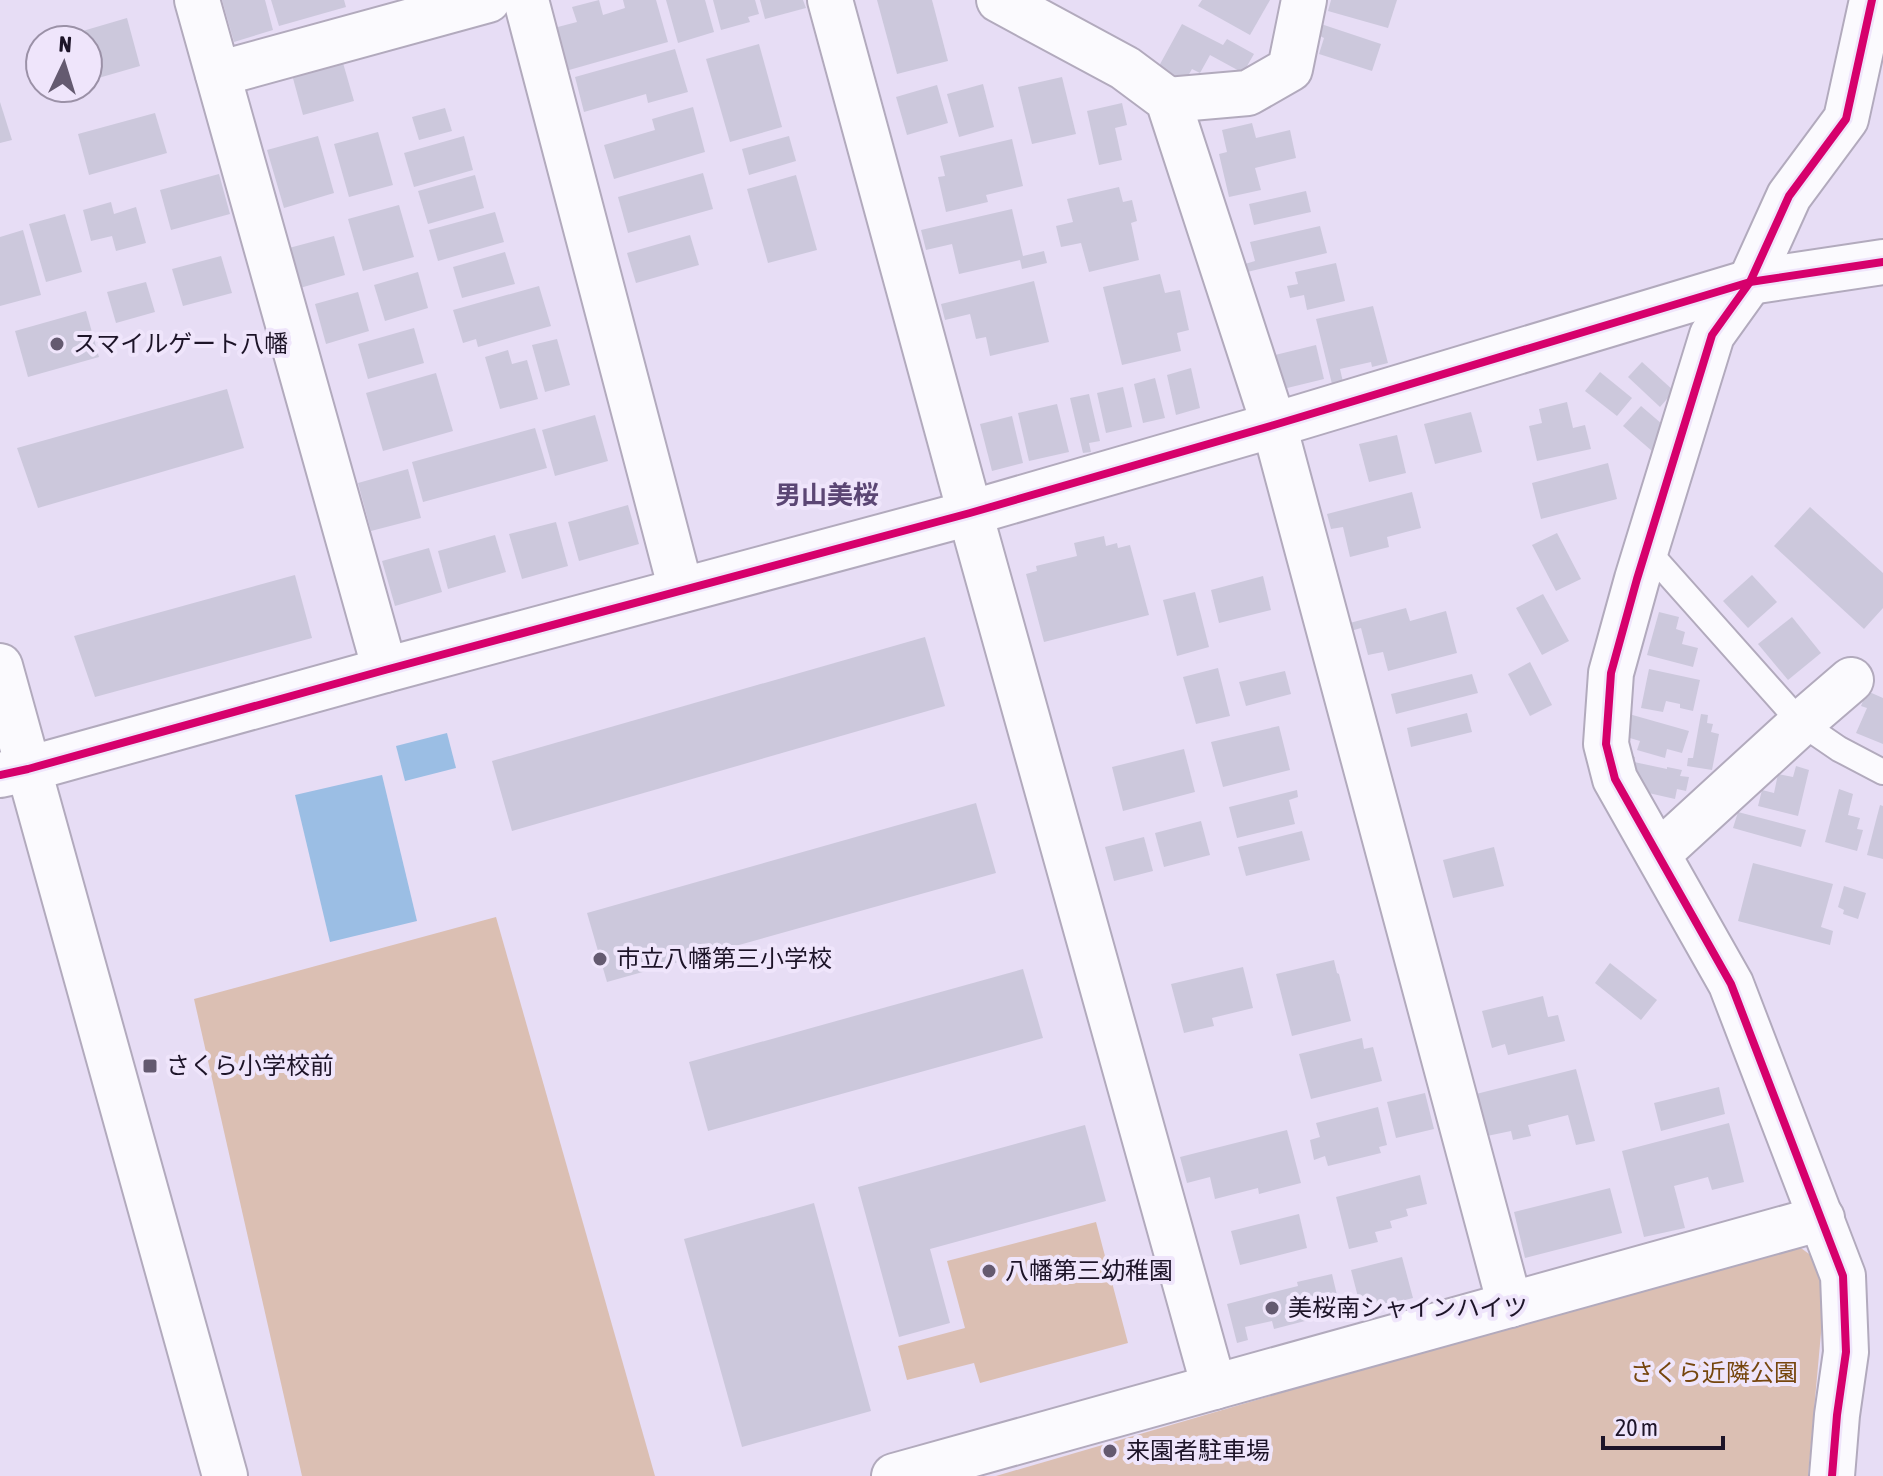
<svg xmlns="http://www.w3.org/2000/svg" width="1883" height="1476" font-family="'Asap Condensed','Noto Sans JP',sans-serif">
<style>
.green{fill:#dbbfb3}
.water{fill:#9bbee4}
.building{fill:#ccc8dc}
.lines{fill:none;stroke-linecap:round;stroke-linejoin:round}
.service-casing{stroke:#b2aabd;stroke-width:28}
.minor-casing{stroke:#b2aabd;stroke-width:48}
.tertiary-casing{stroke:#b2aabd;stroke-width:48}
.service{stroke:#fbfafe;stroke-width:24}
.minor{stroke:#fbfafe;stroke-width:44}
.tertiary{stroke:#fbfafe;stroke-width:44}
.cycleway-casing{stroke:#efe5fb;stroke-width:13}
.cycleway{stroke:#d6006c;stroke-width:8}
.poi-dot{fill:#645a70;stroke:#efe5fb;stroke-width:3}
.labels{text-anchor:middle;stroke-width:8;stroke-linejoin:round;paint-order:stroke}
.poi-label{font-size:24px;fill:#1d1428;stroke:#efe5fb;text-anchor:start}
.park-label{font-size:24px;fill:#76460e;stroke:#efe5fb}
.neighbourhood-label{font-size:26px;font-weight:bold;fill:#5b4674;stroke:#efe5fb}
</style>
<rect width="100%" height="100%" fill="#e7ddf5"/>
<g class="green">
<path d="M496 917 655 1476H302L194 999Z"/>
<path d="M1096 1222 1128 1343 980 1383 974 1363 907 1380 898 1346 965 1328 947 1261Z"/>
<path d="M1794 1243 1827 1267 1808 1476H996Z"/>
</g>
<g class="water">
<path d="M447 733 456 768 405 781 396 746Z"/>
<path d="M382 775 417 921 330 942 295 795Z"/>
</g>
<g class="building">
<path d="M222 0H265L273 30 234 42Z"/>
<path d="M271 0H344L346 7 279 26Z"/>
<path d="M599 0 603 15 625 8 623 0H656L668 42 562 72 550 29 577 22 572 7Z"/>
<path d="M666 0H705L714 32 678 43Z"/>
<path d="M713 0H755L759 14 748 17 750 22 721 30Z"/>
<path d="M760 0H803L806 8 765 19Z"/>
<path d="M877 0H932L948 61 897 74Z"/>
<path d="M1202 0H1270L1250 35 1198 6Z"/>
<path d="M1331 0H1397L1388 28 1328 11Z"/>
<path d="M127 18 140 66 88 81V40H52Z"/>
<path d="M1182 24 1223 45 1227 39 1254 54 1243 73 1210 55 1200 73 1192 69 1185 81 1159 66Z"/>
<path d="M1321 24 1381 44 1372 71 1319 54 1324 38 1318 35Z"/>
<path d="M759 44 782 127 730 142 706 59Z"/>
<path d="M675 49 688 92 648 103 646 94 584 112 575 77Z"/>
<path d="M341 56 354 101 303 115 291 71Z"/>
<path d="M1062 77 1076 134 1032 144 1018 87Z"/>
<path d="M983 84 994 127 959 137 947 94Z"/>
<path d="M937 85 948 123 907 135 896 97Z"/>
<path d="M0 102 12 140 0 143Z"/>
<path d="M1122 103 1127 125 1115 128 1122 160 1099 165 1087 111Z"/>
<path d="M693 107 705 152 614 179 604 145 655 130 652 119Z"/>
<path d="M445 108 452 131 419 140 412 117Z"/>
<path d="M155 113 167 153 89 175 78 134Z"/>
<path d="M1252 123 1256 138 1290 130 1296 158 1255 168 1261 190 1229 197 1219 154 1227 152 1222 130Z"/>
<path d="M378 132 393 185 349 197 334 144Z"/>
<path d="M318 136 334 193 284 208 267 150Z"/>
<path d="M464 136 473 170 414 187 404 153Z"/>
<path d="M789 136 796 161 749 175 742 149Z"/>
<path d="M1012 139 1023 186 986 195 988 202 946 212 938 177 945 176 940 156Z"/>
<path d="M703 173 713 209 628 233 618 197Z"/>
<path d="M219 174 230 214 171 230 160 190Z"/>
<path d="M475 175 484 208 428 224 418 191Z"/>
<path d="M796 175 817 250 768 263 747 189Z"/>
<path d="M1119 187 1123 202 1132 200 1137 221 1131 223 1139 260 1089 272 1081 243 1061 247 1056 226 1073 222 1067 199Z"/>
<path d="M1306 191 1311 212 1254 225 1249 204Z"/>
<path d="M111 202 114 214 136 207 146 243 116 251 112 236 91 241 83 210Z"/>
<path d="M399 205 414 257 363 271 348 219Z"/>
<path d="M1012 209 1023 256 1044 251 1047 263 1022 269 1020 260 959 274 952 244 926 250 921 230Z"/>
<path d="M495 212 504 242 438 261 429 230Z"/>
<path d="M65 214 82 272 46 282 29 224Z"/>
<path d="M1320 226 1327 253 1247 272 1245 264 1255 261 1250 242Z"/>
<path d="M23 230 41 295 0 306V237Z"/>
<path d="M690 235 699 265 636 283 627 253Z"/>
<path d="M334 236 345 275 300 288 289 248Z"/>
<path d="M505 252 515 284 462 298 453 267Z"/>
<path d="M221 256 232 293 183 306 172 269Z"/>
<path d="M1336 263 1345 301 1307 310 1304 295 1290 298 1287 286 1298 284 1295 272Z"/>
<path d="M418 272 428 308 385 321 374 285Z"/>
<path d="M1160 274 1165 293 1180 290 1189 330 1177 333 1181 351 1122 365 1103 287Z"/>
<path d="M1034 281 1049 342 990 356 986 337 976 339 970 314 945 320 941 304Z"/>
<path d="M146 282 155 312 116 323 107 292Z"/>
<path d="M539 286 551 326 478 347 476 339 463 343 453 310Z"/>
<path d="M358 292 369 331 326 344 315 304Z"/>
<path d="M1373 306 1388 363 1372 367 1371 362 1340 369 1343 382 1332 384 1316 319Z"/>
<path d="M86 311 99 357 28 377 15 331Z"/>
<path d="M414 328 424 363 368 379 358 344Z"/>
<path d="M557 339 570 385 545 392 532 345Z"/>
<path d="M1316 345 1324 379 1279 390 1271 356Z"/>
<path d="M508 350 512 364 527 360 538 399 500 409 485 357Z"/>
<path d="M1642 362 1674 391 1660 407 1628 377Z"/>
<path d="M1191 368 1200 408 1176 415 1167 375Z"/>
<path d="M1600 372 1632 398 1617 416 1585 391Z"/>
<path d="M436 373 453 431 383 451 366 393Z"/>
<path d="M1155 378 1165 418 1143 423 1134 384Z"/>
<path d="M1123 387 1132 427 1106 433 1097 393Z"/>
<path d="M227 389 244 448 38 508 17 448Z"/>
<path d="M1089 394 1100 441 1089 443 1091 452 1083 453 1070 398Z"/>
<path d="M1567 402 1573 428 1585 425 1591 449 1537 461 1529 426 1542 423 1539 409Z"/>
<path d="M1057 404 1069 452 1029 461 1018 413Z"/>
<path d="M1641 406 1669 430 1652 451 1623 426Z"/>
<path d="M1471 412 1482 452 1435 464 1424 424Z"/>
<path d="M595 415 608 461 555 476 542 430Z"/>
<path d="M1012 416 1023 463 992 471 980 424Z"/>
<path d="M535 428 547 468 423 502 412 462Z"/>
<path d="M1397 435 1406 473 1369 482 1359 444Z"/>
<path d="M1608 463 1617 499 1541 519 1532 483Z"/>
<path d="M408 469 421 518 371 531 358 483Z"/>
<path d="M1412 492 1421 528 1387 537 1389 547 1350 557 1343 527 1331 529 1327 514Z"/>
<path d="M628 505 639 544 579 561 568 522Z"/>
<path d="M1810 507 1883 573V608L1864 629 1774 546Z"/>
<path d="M556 522 568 566 522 579 509 534Z"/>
<path d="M1557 533 1581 579 1556 591 1532 545Z"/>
<path d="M495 535 506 572 448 589 438 551Z"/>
<path d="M1104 536 1106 546 1117 543 1118 548 1130 545 1149 615 1044 642 1026 574 1037 571 1036 566 1077 556 1074 543Z"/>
<path d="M429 548 442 592 395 606 382 561Z"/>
<path d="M295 575 312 638 95 697 74 636Z"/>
<path d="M1752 575 1777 602 1748 628 1723 601Z"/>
<path d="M1263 576 1271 610 1219 623 1211 590Z"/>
<path d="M1195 592 1209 647 1177 656 1163 600Z"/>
<path d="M1543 594 1569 641 1542 655 1516 608Z"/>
<path d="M1406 608 1410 621 1446 611 1457 653 1388 671 1383 652 1368 655 1361 628 1347 632 1346 624Z"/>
<path d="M1659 612 1679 617 1676 629 1685 632 1682 644 1698 648 1693 667 1647 655Z"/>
<path d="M1792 617 1821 653 1788 680 1758 644Z"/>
<path d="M925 637 945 706 512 831 492 761Z"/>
<path d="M1530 662 1552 705 1530 716 1508 674Z"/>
<path d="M1218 668 1230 716 1196 724 1183 677Z"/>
<path d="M1649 669 1700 680 1693 711 1680 708V704L1666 701 1663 712 1641 708Z"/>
<path d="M1285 671 1291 694 1246 706 1239 682Z"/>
<path d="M1472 674 1478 693 1396 714 1391 694Z"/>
<path d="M1867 691 1883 698V744L1856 733 1867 708 1861 706Z"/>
<path d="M1467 713 1472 732 1411 747 1407 728Z"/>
<path d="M1629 714 1689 731 1682 753 1667 749 1665 758 1637 750 1640 741 1623 736Z"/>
<path d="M1701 714 1708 715 1707 723 1713 724 1711 732 1719 734 1712 770 1687 766 1688 758H1693Z"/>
<path d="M1279 726 1290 770 1223 787 1211 742Z"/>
<path d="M1184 749 1195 792 1123 811 1112 767Z"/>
<path d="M1628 755 1635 757 1634 762 1667 769V767L1682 770 1680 776 1689 777 1686 791 1677 789 1675 799 1631 789Z"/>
<path d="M1796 766 1809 770 1798 816 1758 806 1762 790 1774 793 1778 774 1793 777Z"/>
<path d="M1839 789 1853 794 1848 815 1860 818 1857 829 1863 830 1857 851 1825 842Z"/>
<path d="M1297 790 1298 797 1289 800 1295 824 1237 838 1229 807Z"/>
<path d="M976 803 996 873 607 982 587 913Z"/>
<path d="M1880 805 1883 806V859L1867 855Z"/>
<path d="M1738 812 1806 830 1801 847 1733 828Z"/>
<path d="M1201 821 1210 855 1164 867 1155 833Z"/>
<path d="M1302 831 1310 860 1246 876 1238 847Z"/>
<path d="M1144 837 1153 871 1114 881 1105 847Z"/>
<path d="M1494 847 1504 886 1453 898 1443 860Z"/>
<path d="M1753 863 1833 884 1821 927 1833 931 1830 945 1738 921Z"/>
<path d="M1844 886 1866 893 1858 919 1843 914 1844 910 1838 907Z"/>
<path d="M1334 960 1337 973 1339 974 1351 1021 1292 1036 1276 974Z"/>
<path d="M1610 963 1657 1000 1641 1020 1595 983Z"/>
<path d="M1243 967 1253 1008 1212 1018 1214 1026 1184 1033 1171 984Z"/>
<path d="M1023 969 1043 1038 708 1131 689 1062Z"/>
<path d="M1543 996 1548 1017 1558 1015 1565 1041 1508 1055 1505 1044 1492 1048 1482 1011Z"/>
<path d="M1362 1038 1364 1049 1373 1047 1382 1081 1311 1099 1299 1054Z"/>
<path d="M1576 1069 1595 1141 1576 1145 1568 1115 1528 1125 1531 1136 1513 1140 1511 1131 1487 1136 1476 1094Z"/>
<path d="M1719 1087 1725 1114 1661 1131 1654 1103Z"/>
<path d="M1425 1093 1434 1129 1396 1138 1387 1102Z"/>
<path d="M1378 1107 1387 1145 1379 1147 1381 1153 1328 1166 1325 1156 1314 1160 1310 1140 1320 1137 1316 1123Z"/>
<path d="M1729 1123 1744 1182 1712 1190 1708 1177 1674 1186 1685 1228 1644 1237 1622 1151Z"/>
<path d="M1085 1125 1106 1201 930 1249 950 1323 899 1337 858 1187Z"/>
<path d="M1287 1130 1301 1183 1259 1194 1258 1188 1215 1199 1210 1177 1187 1183 1180 1157Z"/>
<path d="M1420 1175 1427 1204 1406 1209 1408 1216 1390 1221 1392 1228 1375 1232 1378 1242 1349 1249 1336 1197Z"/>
<path d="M1610 1188 1622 1233 1525 1258 1514 1212Z"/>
<path d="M814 1203 871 1411 742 1447 684 1239Z"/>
<path d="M1299 1214 1307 1248 1240 1265 1231 1231Z"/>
<path d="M1402 1257 1413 1298 1370 1309 1366 1295 1358 1297 1351 1270Z"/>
<path d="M1332 1274 1341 1312 1334 1314 1331 1304 1302 1311 1305 1321 1274 1329 1272 1321 1245 1327 1248 1340 1237 1343 1227 1304 1298 1286 1297 1282Z"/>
</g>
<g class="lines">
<defs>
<path id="service" d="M1646 549 1801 723 1839 749 1883 772"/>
<g id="minor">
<path d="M197 0 385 670"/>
<path d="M526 0 681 590"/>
<path d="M830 0 970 513"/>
<path d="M999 0 1125 68 1168 100 1274 425 1510 1305"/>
<path d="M218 74 488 0"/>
<path d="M1168 100 1248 93 1290 69 1304 0"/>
<path d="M1658 854 1801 723 1851 680"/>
<path d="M1832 1476 1837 1415 1846 1352 1843 1276 1731 984 1615 779 1606 744 1611 673 1637 579 1712 335 1750 282 1789 196 1846 119 1872 0"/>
</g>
<g id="tertiary">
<path d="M970 513 1214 1387"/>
<path d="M0 666 225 1476"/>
<path d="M0 775 28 769 385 670 970 513 1274 425 1750 282 1883 262"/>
<path d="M894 1476 1822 1218"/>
</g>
</defs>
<use href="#service" class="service-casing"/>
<use href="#minor" class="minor-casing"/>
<use href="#tertiary" class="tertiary-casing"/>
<use href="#service" class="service"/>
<use href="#minor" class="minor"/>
<use href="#tertiary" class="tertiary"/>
<defs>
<g id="cycleway">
<path d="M0 775 28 769 385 670 970 513 1274 425 1750 282 1883 262"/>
<path d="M1832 1476 1837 1415 1846 1352 1843 1276 1731 984 1615 779 1606 744 1611 673 1637 579 1712 335 1750 282 1789 196 1846 119 1872 0"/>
</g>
</defs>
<use href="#cycleway" class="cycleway-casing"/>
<use href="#cycleway" class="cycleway"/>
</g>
<g class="poi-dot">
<circle cx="57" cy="344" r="8"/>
<circle cx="600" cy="959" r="8"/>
<rect x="142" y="1058" width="16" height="16" rx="4"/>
<circle cx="989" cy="1271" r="8"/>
<circle cx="1272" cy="1308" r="8"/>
<circle cx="1110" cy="1451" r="8"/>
</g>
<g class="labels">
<g class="poi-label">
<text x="73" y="352">スマイルゲート八幡</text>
<text x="616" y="967">市立八幡第三小学校</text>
<text x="166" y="1074">さくら小学校前</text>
<text x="1005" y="1279">八幡第三幼稚園</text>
<text x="1288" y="1316">美桜南シャインハイツ</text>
<text x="1126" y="1459">来園者駐車場</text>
</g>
<g class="park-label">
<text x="1714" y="1381">さくら近隣公園</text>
</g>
<g class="neighbourhood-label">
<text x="827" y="504">男山美桜</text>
</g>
</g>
<g transform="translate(64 64) rotate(4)"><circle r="38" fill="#efe5fb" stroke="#9b91a7" stroke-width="2"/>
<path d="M0-6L14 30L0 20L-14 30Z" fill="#645a70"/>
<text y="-12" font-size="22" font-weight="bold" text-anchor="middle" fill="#1d1428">N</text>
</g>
<path d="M1603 1436v12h120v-12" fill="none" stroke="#1d1428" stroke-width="4"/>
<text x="1615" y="1436" font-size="24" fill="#1d1428" stroke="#efe5fb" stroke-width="6" paint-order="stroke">20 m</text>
</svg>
